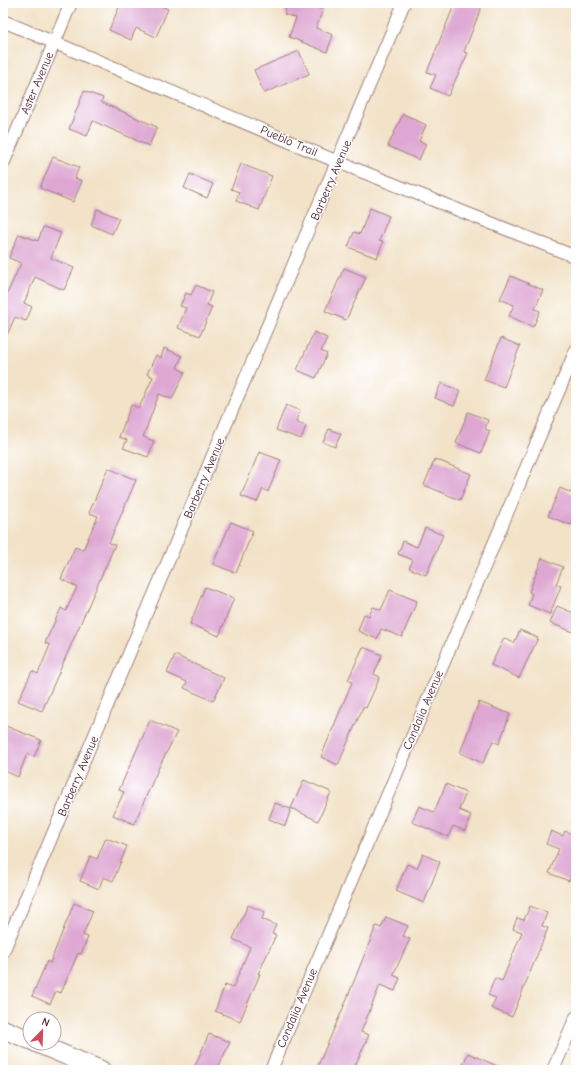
<svg xmlns="http://www.w3.org/2000/svg" width="579" height="1073" font-family="'Comic Neue',sans-serif">
<style>
.building{fill:#dea7d3}
.lines{fill:none;stroke-linecap:round;stroke-linejoin:round}
.street-casing{stroke:#9e8079;stroke-width:14}
.secondary-casing{stroke:#9e8079;stroke-width:20}
.street{stroke:#fff;stroke-width:12}
.secondary{stroke:#fff;stroke-width:18}
.labels{text-anchor:middle;stroke-width:3;stroke-linejoin:round;paint-order:stroke}
.street-label{font-size:12px;fill:#4a1f2b;stroke:#fff}
</style>
<rect width="100%" height="100%" fill="#fff"/>
<filter id="ink" filterUnits="userSpaceOnUse"><feTurbulence type="fractalNoise" baseFrequency=".025" numOctaves="2"/><feDisplacementMap in="SourceGraphic" scale="8" xChannelSelector="R" yChannelSelector="G"/><feConvolveMatrix kernelMatrix="1 2 1 2 8 2 1 2 1" color-interpolation-filters="sRGB"/></filter>
<filter id="wash" filterUnits="userSpaceOnUse"><feTurbulence type="fractalNoise" baseFrequency=".012" numOctaves="4" result="noise"/><feDisplacementMap in="SourceGraphic" scale="16" xChannelSelector="R" yChannelSelector="G"/><feGaussianBlur stdDeviation="0.9" result="paint"/><feColorMatrix in="noise" values="0 0 0 0 0 0 0 0 0 0 0 0 0 0 0 0 0 1.4 0 .05"/><feComposite in="paint" operator="in"/></filter>
<g filter="url(#wash)">
<rect width="100%" height="100%" fill="#f2e2c7"/>
<g id="blocks">
<g class="building">
<path d="M121 3H155L168 9 156 37 136 28 131 40 109 30Z"/>
<path d="M288 3 297 6 298 3H305L323 10 316 28 333 35 327 52 289 37 296 18 284 14Z"/>
<path d="M455 3H483L464 52 468 53 448 96 430 88 436 75 427 72Z"/>
<path d="M299 51 309 74 264 93 254 70Z"/>
<path d="M84 91 103 98 101 102 157 127 149 146 93 121 87 136 69 129Z"/>
<path d="M403 114 426 125 419 141 426 144 419 160 388 146Z"/>
<path d="M53 157 79 167 75 178 82 181 73 202 40 188Z"/>
<path d="M241 164 272 176 259 210 236 201 239 192 231 189Z"/>
<path d="M190 174 213 184 207 198 184 188Z"/>
<path d="M370 208 389 216 379 241 383 242 377 258 348 247 354 232 360 234Z"/>
<path d="M97 209 119 218 112 234 91 225Z"/>
<path d="M43 227 61 233 51 258 74 268 64 290 35 277 24 303 32 307 26 321 15 317 3 344V295L6 296 21 263 9 258 19 234 38 241Z"/>
<path d="M344 268 366 277 346 320 325 311Z"/>
<path d="M511 276 543 290 535 309 540 311 533 327 509 316 514 305 500 299Z"/>
<path d="M196 285 212 292 207 305 212 307 200 336 178 328 186 308 180 306 186 293 191 295Z"/>
<path d="M314 332 327 338 321 351 327 354 316 378 297 370Z"/>
<path d="M501 338 520 346 504 387 484 380Z"/>
<path d="M164 348 182 356 177 368 185 372 172 399 159 394 143 437 154 441 148 457 123 448 127 440 119 437 131 405 139 408 153 377 147 374 156 355 161 358Z"/>
<path d="M441 383 460 391 454 406 435 398Z"/>
<path d="M286 405 300 411 296 422 306 426 301 439 276 430Z"/>
<path d="M468 412 488 420 485 429 490 431 481 453 456 443Z"/>
<path d="M329 429 341 434 335 447 323 442Z"/>
<path d="M259 452 281 460 268 492 263 489 257 502 241 496Z"/>
<path d="M435 459 471 474 460 500 424 485Z"/>
<path d="M108 468 136 480 109 543 115 545 42 711 18 701 32 671 38 674 50 645 45 643 61 608 66 611 77 587 61 579 75 547 83 550 98 516 89 513Z"/>
<path d="M560 488 576 495V512L571 525 548 516Z"/>
<path d="M231 522 253 531 236 573 213 564Z"/>
<path d="M425 528 443 535 426 575 409 568 413 560 398 554 403 541 417 547Z"/>
<path d="M542 558 563 567 556 584 561 586 550 614 528 605 532 594 529 592Z"/>
<path d="M205 587 234 598 219 636 190 624Z"/>
<path d="M390 590 417 601 402 637 381 629 377 639 358 631 364 614 369 616 373 607 381 610Z"/>
<path d="M557 606 576 614V633L550 623Z"/>
<path d="M520 630 538 638 519 678 491 665 504 638 514 643Z"/>
<path d="M363 647 382 655 374 674 380 677 366 708 363 707 338 765 321 757 352 682 348 680Z"/>
<path d="M175 655 224 678 213 701 184 688 187 682 167 673Z"/>
<path d="M479 702 510 714 499 744 493 741 483 763 460 753Z"/>
<path d="M150 720 177 732 159 767 134 824 113 815 124 792 119 790Z"/>
<path d="M3 725 41 740 34 757 27 754 18 777 3 770Z"/>
<path d="M304 780 331 792 318 821 291 808Z"/>
<path d="M446 784 466 793 459 810 471 815 465 831 453 826 448 837 412 822 419 806 434 812Z"/>
<path d="M275 803 291 809 285 826 269 819Z"/>
<path d="M551 831 563 836 565 831 576 836V863L569 881 549 873 559 849 546 844Z"/>
<path d="M106 838 127 846 113 881 103 877 99 889 80 881 90 856 97 859Z"/>
<path d="M423 854 440 862 424 903 396 891 407 864 417 868Z"/>
<path d="M74 903 93 911 83 935 88 937 81 954 78 953 61 993 56 991 50 1004 32 996 47 961 50 963Z"/>
<path d="M248 905 265 912 262 919 276 925 272 934 276 935 258 974H260L240 1021 215 1011 225 985 233 988 250 947 233 939Z"/>
<path d="M530 906 547 913 542 926 548 928 512 1017 491 1008 496 998 488 995 495 978 502 981 522 932 513 929 517 918 524 920Z"/>
<path d="M386 917 408 926 403 936 410 939 393 975 400 978 395 991 380 985 361 1032 369 1035 353 1070H316L344 1006 376 926 381 928Z"/>
<path d="M209 1034 230 1042 217 1070H193Z"/>
<path d="M468 1053 506 1070H461Z"/>
</g>
</g>
</g>
<g filter="url(#ink)">
<use href="#blocks" fill-opacity="0" stroke="#9e8079" stroke-width="1"/>
<g class="lines">
<defs>
<g id="street">
<path d="M3 21 338 162 576 257"/>
<path d="M3 164 71 3"/>
<path d="M3 952 404 3"/>
<path d="M271 1070 576 350"/>
<path d="M553 1070 576 1017"/>
</g>
<g id="secondary">
<path d="M3 1029 30 1040"/>
<path d="M36 1043 101 1070"/>
</g>
</defs>
<use href="#street" class="street-casing"/>
<use href="#secondary" class="secondary-casing"/>
<use href="#street" class="street"/>
<use href="#secondary" class="secondary"/>
</g>
</g>
<g class="labels">
<g class="street-label">
<text transform="translate(37 83) rotate(-67)" y="4">Aster Avenue</text>
<text transform="translate(289 141) rotate(23)" y="4">Pueblo Trail</text>
<text transform="translate(331 180) rotate(-67)" y="4">Barberry Avenue</text>
<text transform="translate(204 478) rotate(-67)" y="4">Barberry Avenue</text>
<text transform="translate(423 710) rotate(-67)" y="4">Condalia Avenue</text>
<text transform="translate(78 776) rotate(-67)" y="4">Barberry Avenue</text>
<text transform="translate(297 1008) rotate(-67)" y="4">Condalia Avenue</text>
</g>
</g>
<rect width="579" height="1073" fill="none" stroke="#fff" stroke-width="16"/>
<g transform="translate(42 1031) rotate(23)"><circle r="19" fill="#ffffff" stroke="#b7a5aa"/>
<path d="M0-3L7 15L0 10L-7 15Z" fill="#d1495b"/>
<text y="-6" font-size="11" font-weight="bold" text-anchor="middle" fill="#4a1f2b">N</text>
</g>
</svg>
